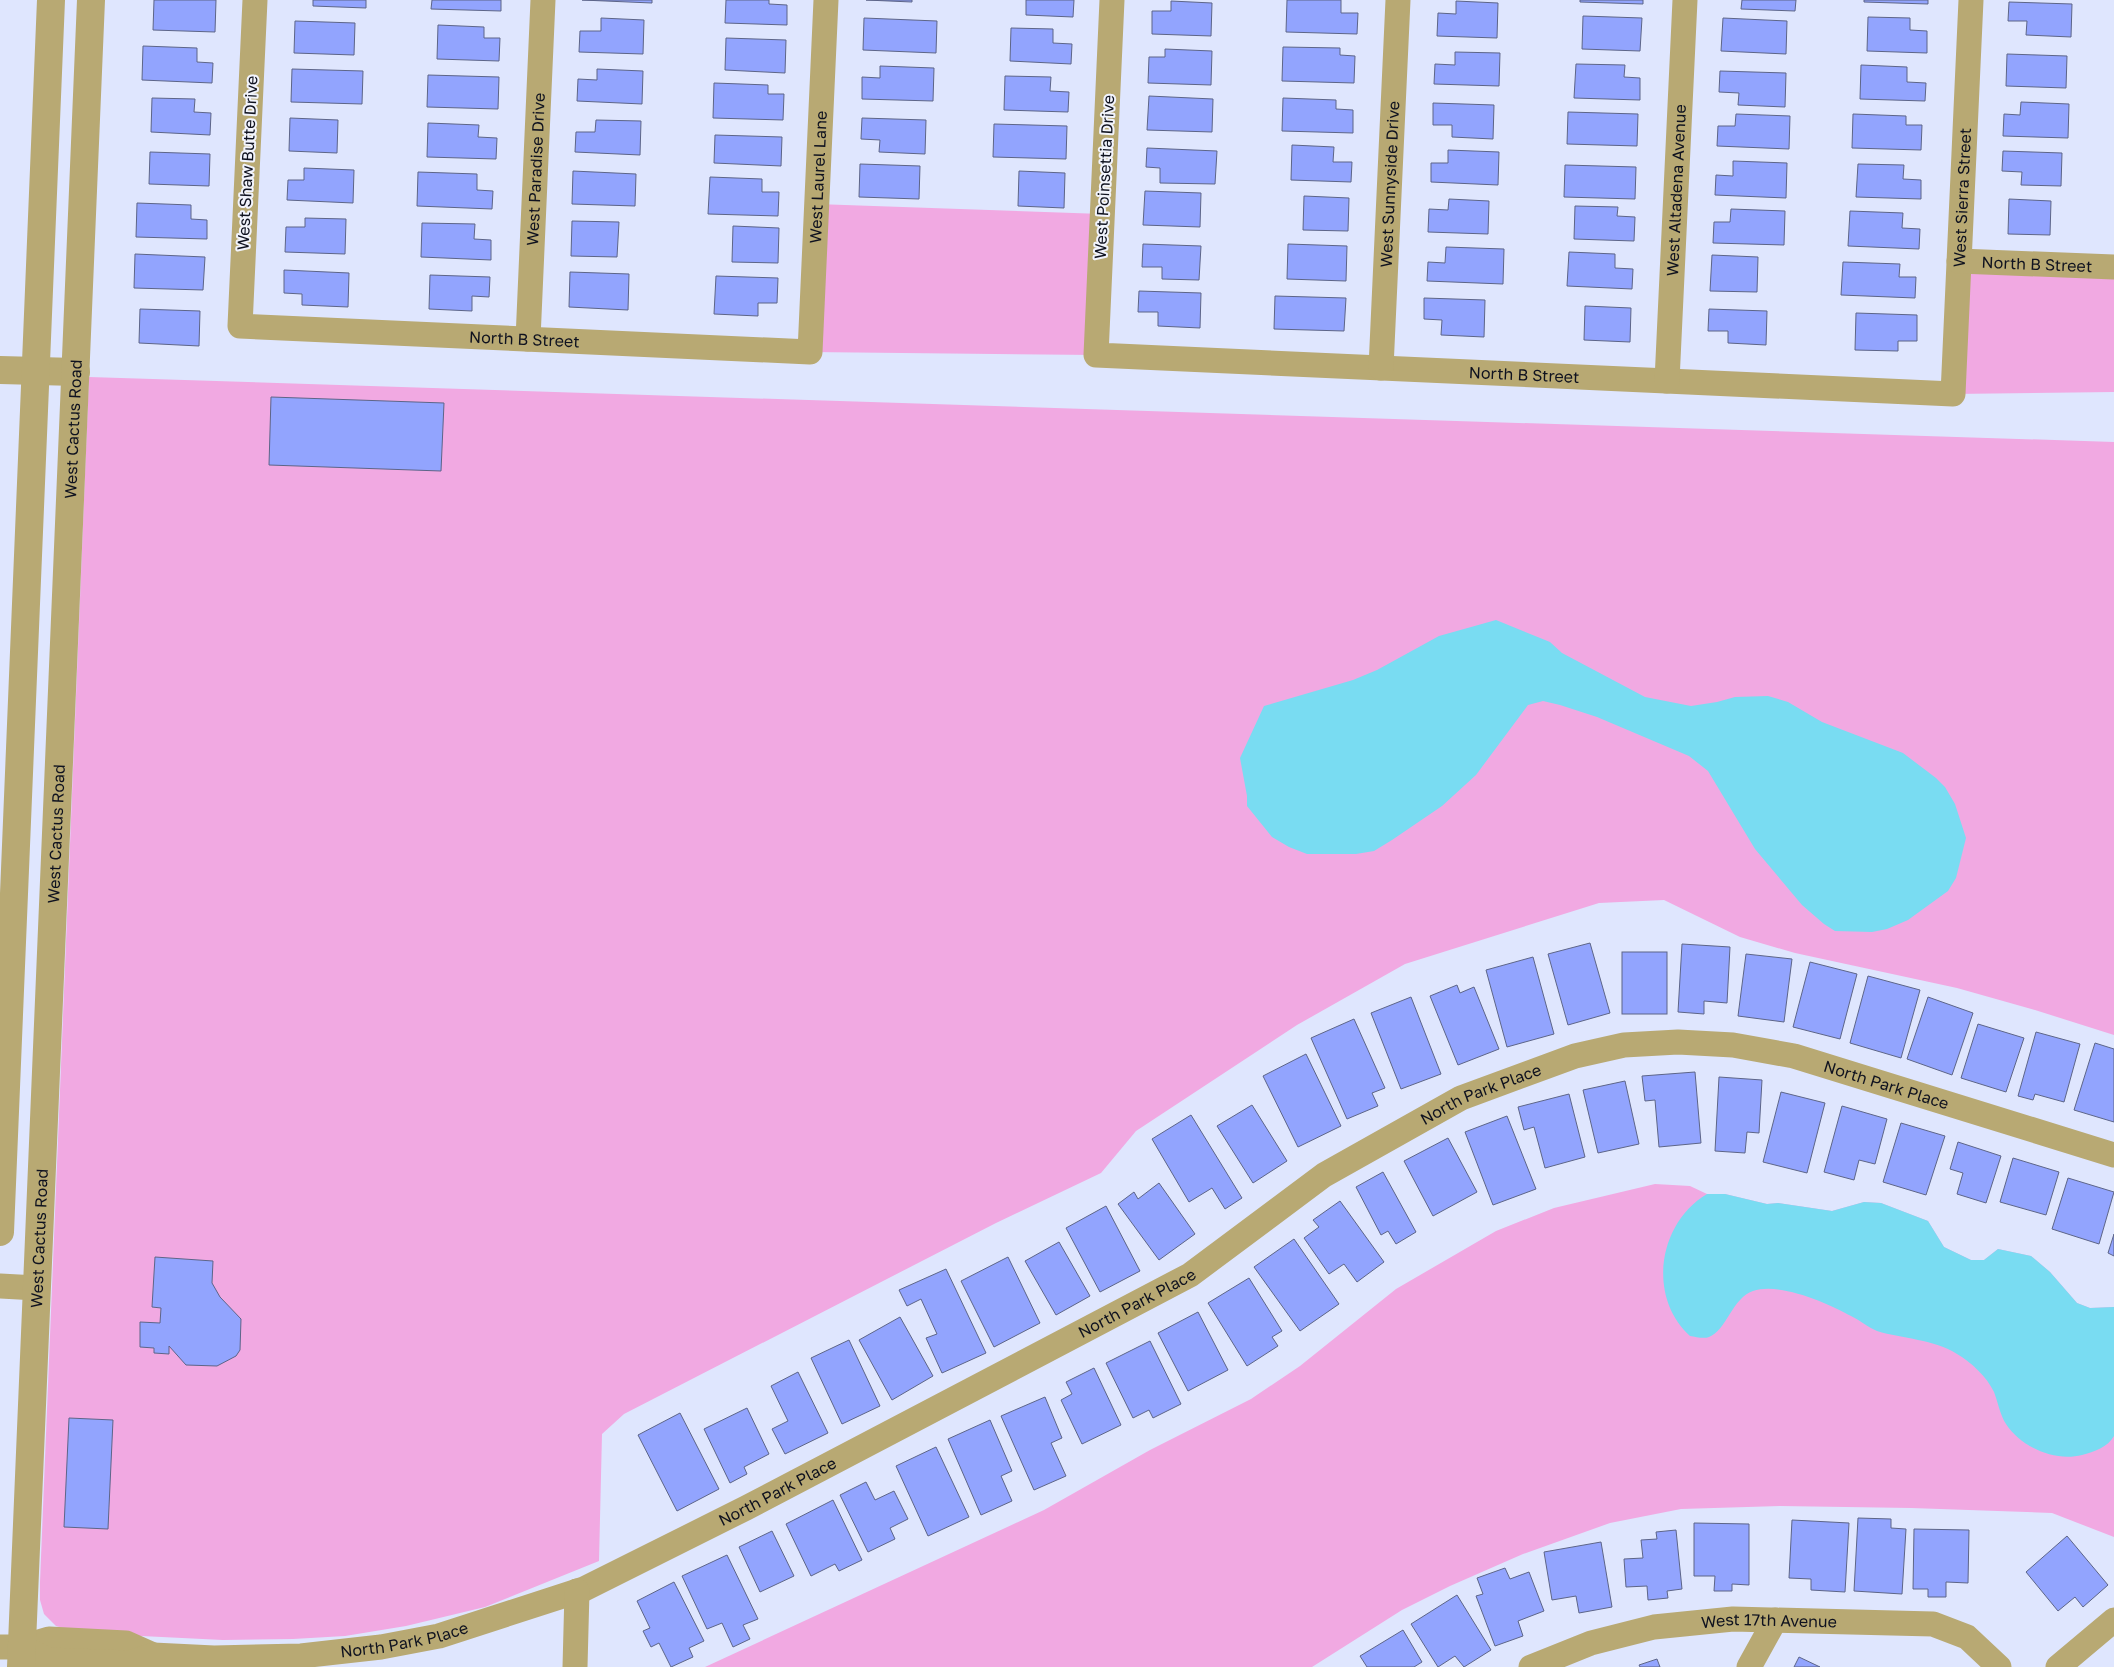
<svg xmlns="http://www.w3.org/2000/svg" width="2114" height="1667" font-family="'Golos Text',sans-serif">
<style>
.green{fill:#f1a9e2}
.water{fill:#79dcf2}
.building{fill:#92a4fe;stroke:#5d6588}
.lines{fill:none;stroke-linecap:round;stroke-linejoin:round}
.minor{stroke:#b8a973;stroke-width:25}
.tertiary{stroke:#b8a973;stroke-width:28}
.labels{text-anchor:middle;stroke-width:4;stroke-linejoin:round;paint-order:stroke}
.street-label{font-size:16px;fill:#0f121f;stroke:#f2f4fc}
</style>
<rect width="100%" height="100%" fill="#dfe6fe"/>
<g class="green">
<path d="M816 204 1102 214 1096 355 810 352Z"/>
<path d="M1959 261 2114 267V392L1953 394Z"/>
<path d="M89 377 2114 442V1035L2035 1010 1957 988 1795 953 1740 937 1664 900 1599 903 1405 964 1297 1025 1136 1131 1101 1173 996 1223 624 1414 602 1434 599 1561 485 1607 406 1626 345 1636 293 1639 223 1640 80 1633 56 1626 44 1614 40 1600V1582Z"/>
<path d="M1655 1184 1690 1186 1707 1194H1725L1767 1204 1778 1203 1832 1211 1864 1202 1881 1203 1928 1221 1944 1247 1971 1260H1984L1998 1249 2031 1256 2050 1272 2077 1303 2090 1308 2114 1307V1537L2052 1513 1911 1508 1780 1506 1681 1509 1610 1523 1523 1554 1450 1586 1402 1610 1312 1667H705L1044 1510 1150 1450 1251 1399 1300 1366 1396 1289 1496 1231 1554 1208Z"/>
</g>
<g class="water">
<path d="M1496 620 1550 642 1562 653 1645 697 1691 706 1717 702 1735 697 1768 696 1788 702 1822 722 1903 753 1936 778 1945 787 1955 804 1966 838 1956 878 1948 891 1908 920 1887 929 1872 932 1835 931 1824 924 1802 905 1755 849 1708 771 1689 756 1597 717 1560 705 1543 701 1528 705 1476 775 1442 806 1392 840 1374 851 1356 854H1307L1289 847 1272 837 1247 806V796L1240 758 1264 706 1353 680 1377 670 1439 636Z"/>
<path d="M1707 1194H1725L1767 1204 1778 1203 1832 1211 1864 1202 1881 1203 1928 1221 1944 1247 1971 1260H1984L1998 1249 2031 1256 2050 1272 2077 1303 2090 1308 2114 1307V1436C2108 1447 2094 1452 2082 1455 2054 1462 2021 1447 2006 1424 2000 1415 1998 1402 1994 1392 1987 1377 1971 1362 1957 1354 1934 1339 1903 1339 1877 1331 1867 1327 1860 1320 1851 1316 1827 1303 1780 1282 1753 1291 1733 1297 1726 1331 1709 1337 1704 1339 1696 1337 1690 1336 1647 1297 1658 1223 1707 1194Z"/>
</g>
<g class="building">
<path d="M154 0H216L215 32 153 30Z"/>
<path d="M313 0H366V8L313 6Z"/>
<path d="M432 0H501V11L431 9Z"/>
<path d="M582 0H652V3Z"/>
<path d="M726 0H769V4L787 5V25L725 23Z"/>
<path d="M866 0H912V2Z"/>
<path d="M1026 0H1074L1073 17 1026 15Z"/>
<path d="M1287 0H1341V13H1358L1357 34 1286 32Z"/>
<path d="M1580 0H1643V4L1580 2Z"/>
<path d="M1742 0H1796L1795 11 1741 9Z"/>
<path d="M1864 0H1928V4L1864 2Z"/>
<path d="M1171 1 1212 3 1211 36 1152 34V11H1171Z"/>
<path d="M1456 1 1498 3 1497 38 1437 36 1438 13 1456 14Z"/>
<path d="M2009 2 2072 4 2071 37 2026 35 2027 21H2008Z"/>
<path d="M1583 16 1642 18 1640 51 1582 49Z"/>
<path d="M1868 17 1910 18V30L1927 31V53L1867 51Z"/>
<path d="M601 18 644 20 643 54 579 52 580 31H601Z"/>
<path d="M864 18 937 21 936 53 863 50Z"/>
<path d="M1723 18 1787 21 1786 54 1721 51Z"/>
<path d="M295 21 355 23 354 55 294 53Z"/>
<path d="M438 25 484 27V38H500L499 61 437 59Z"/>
<path d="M1011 28 1053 29V43L1072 44 1071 64 1010 61Z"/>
<path d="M726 38 786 40 785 73 725 70Z"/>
<path d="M143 46 197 48V62L213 63 212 83 142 80Z"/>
<path d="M1283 47 1340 48V55L1355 56 1354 83 1282 81Z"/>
<path d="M1165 49 1212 51 1211 85 1148 83 1149 57H1165Z"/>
<path d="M1455 52 1500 53 1499 86 1434 84 1435 64 1455 65Z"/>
<path d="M2007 54 2067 56 2066 88 2006 86Z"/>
<path d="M1576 64 1625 65 1624 77 1640 78V100L1574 98Z"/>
<path d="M1861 65 1907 67V82L1926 83 1925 101 1860 99Z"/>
<path d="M880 66 934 68 933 101 862 99V77L880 78Z"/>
<path d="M292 69 363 71 362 104 291 102Z"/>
<path d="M597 69 643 71 642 104 577 101 578 79 597 80Z"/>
<path d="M1720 71 1786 73 1785 107 1738 105 1739 93 1719 92Z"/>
<path d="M428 75 499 77 498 109 427 107Z"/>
<path d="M1005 76 1051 77 1050 91 1069 92 1068 112 1004 110Z"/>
<path d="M714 83 768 85V94H784L783 120 713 118Z"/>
<path d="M1149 96 1213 99 1212 132 1147 130Z"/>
<path d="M152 98 195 99 194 112 211 113 210 135 151 132Z"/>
<path d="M1283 98 1336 100V109L1353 110V133L1282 131Z"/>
<path d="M2021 102 2069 104 2068 138 2003 136 2004 114 2020 115Z"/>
<path d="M1433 103 1494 105 1493 139 1452 137V125H1433Z"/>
<path d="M1568 112 1638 114 1637 146 1567 144Z"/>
<path d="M1736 114 1790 116 1789 149 1717 146 1718 126H1735Z"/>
<path d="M1853 114 1906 116V125H1922L1921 150 1852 148Z"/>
<path d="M290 118 338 120 337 153 289 151Z"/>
<path d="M862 118 926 120 925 154 879 152 880 140 861 139Z"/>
<path d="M596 120 641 121 640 155 575 152 576 132H595Z"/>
<path d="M428 123 479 125 478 137 497 138 496 159 427 157Z"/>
<path d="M994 124 1067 126 1066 159 993 157Z"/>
<path d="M715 135 782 137 781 166 714 163Z"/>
<path d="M1292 145 1334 147 1333 162H1352L1351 182 1291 180Z"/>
<path d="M1147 148 1217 151 1215 184 1160 183V168L1146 167Z"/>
<path d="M1448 150 1499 152 1498 185 1431 182V163H1448Z"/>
<path d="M2003 151 2062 153 2061 186 2021 185 2022 172 2002 171Z"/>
<path d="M150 152 210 154 209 186 149 184Z"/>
<path d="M1733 161 1787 163 1786 198 1715 195 1716 175 1733 176Z"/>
<path d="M860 164 920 166 919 199 859 197Z"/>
<path d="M1858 164 1904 165 1903 179 1921 180V199L1856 197Z"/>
<path d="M1565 165 1636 167 1635 199 1564 197Z"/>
<path d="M304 168 354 170 353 203 287 200 288 180H304Z"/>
<path d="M573 171 636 174 635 206 572 204Z"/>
<path d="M1019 171 1065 173 1064 208 1018 206Z"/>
<path d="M418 172 477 174V190L493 191 492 209 417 206Z"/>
<path d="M710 177 762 179V192H779L778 216 708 214Z"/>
<path d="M1145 191 1201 193 1200 227 1143 225Z"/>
<path d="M1304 196 1349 198 1348 231 1303 230Z"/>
<path d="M1449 199 1489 201 1488 234 1428 232 1429 209 1448 210Z"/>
<path d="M2009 199 2051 201 2050 235 2008 234Z"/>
<path d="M137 203 191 205V219L207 220V239L136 237Z"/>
<path d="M1575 206 1618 207 1617 216 1635 217 1634 241 1574 239Z"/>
<path d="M1731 209 1785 211 1784 245 1713 243 1714 222H1730Z"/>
<path d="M1850 211 1903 213 1902 228 1920 229 1919 249 1848 246Z"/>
<path d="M305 218 346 219 345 254 285 252 286 227H305Z"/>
<path d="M572 221 619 222 617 257 571 256Z"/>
<path d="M422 223 475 224 474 239 491 240V260L421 257Z"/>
<path d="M733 226 779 228 778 263 732 262Z"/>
<path d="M1143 244 1201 246 1199 280 1162 279V267H1142Z"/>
<path d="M1288 244 1347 246 1346 281 1287 279Z"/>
<path d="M1446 247 1504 249 1503 284 1427 281 1428 262 1445 263Z"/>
<path d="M1569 252 1615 254V268L1633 269 1632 289 1567 286Z"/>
<path d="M135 254 205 257 203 290 134 288Z"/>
<path d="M1712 255 1758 257 1757 292 1710 291Z"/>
<path d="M1843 262 1900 264 1899 277H1916L1915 298 1841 295Z"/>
<path d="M284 270 349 273 348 307 302 305V294L284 293Z"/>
<path d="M570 272 629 274 628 310 569 307Z"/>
<path d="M430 275 490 277 489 297 472 296V311L429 309Z"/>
<path d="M716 276 778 278 777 303H758V316L714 314Z"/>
<path d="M1139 291 1201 293 1200 328 1158 326V312H1138Z"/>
<path d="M1275 296 1346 298 1344 331 1274 329Z"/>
<path d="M1424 298 1485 300 1484 337 1441 335 1442 320 1424 319Z"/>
<path d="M1585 306 1631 308 1630 342 1584 340Z"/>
<path d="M140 309 200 311 199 346 139 343Z"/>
<path d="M1709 309 1767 311 1766 345 1728 343V331H1708Z"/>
<path d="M1856 313 1917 315V341H1898V351L1855 350Z"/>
<path d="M271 397 444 403 441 471 269 465Z"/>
<path d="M1590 943 1610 1013 1568 1025 1548 954Z"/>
<path d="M1682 944 1730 947 1727 1003 1704 1001V1014L1678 1012Z"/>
<rect x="1622" y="952" width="45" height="62"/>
<path d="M1746 954 1792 959 1784 1022 1738 1016Z"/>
<path d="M1533 957 1554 1034 1507 1047 1486 970Z"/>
<path d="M1810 962 1857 974 1840 1039 1793 1027Z"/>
<path d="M1868 976 1920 990 1901 1058 1850 1043Z"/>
<path d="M1457 985 1460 993 1474 987 1499 1049 1458 1065 1430 996Z"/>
<path d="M1411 997 1441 1074 1401 1089 1371 1013Z"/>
<path d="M1928 997 1973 1013 1952 1075 1907 1059Z"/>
<path d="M1354 1019 1385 1088 1372 1093 1378 1106 1347 1119 1311 1038Z"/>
<path d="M1978 1024 2024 1038 2006 1092 1961 1078Z"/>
<path d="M2036 1032 2080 1044 2064 1102 2035 1094 2033 1100 2018 1096Z"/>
<path d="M2095 1043 2114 1049V1122L2074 1110Z"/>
<path d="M1306 1054 1341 1126 1298 1147 1263 1076Z"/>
<path d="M1695 1072 1701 1143 1659 1147 1655 1100 1645 1101 1642 1076Z"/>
<path d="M1719 1077 1762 1080 1759 1133 1747 1132 1745 1153 1715 1151Z"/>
<path d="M1625 1081 1639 1144 1598 1153 1583 1090Z"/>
<path d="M1781 1092 1825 1103 1807 1173 1763 1162Z"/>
<path d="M1569 1094 1585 1157 1545 1168 1534 1127 1524 1130 1518 1107Z"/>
<path d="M1252 1105 1287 1161 1253 1183 1217 1126Z"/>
<path d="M1842 1106 1887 1119 1875 1164 1859 1160 1854 1180 1824 1172Z"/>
<path d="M1191 1115 1242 1198 1225 1209 1212 1188 1189 1202 1152 1139Z"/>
<path d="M1507 1116 1536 1189 1493 1205 1465 1132Z"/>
<path d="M1901 1123 1945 1136 1926 1195 1883 1182Z"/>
<path d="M1448 1138 1477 1192 1433 1216 1404 1161Z"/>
<path d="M1958 1142 2001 1156 1986 1203 1957 1194 1963 1173 1950 1169Z"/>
<path d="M2013 1158 2059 1172 2046 1215 2000 1202Z"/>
<path d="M1383 1172 1416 1232 1396 1244 1388 1231 1381 1235 1356 1187Z"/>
<path d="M2068 1178 2114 1192 2099 1244 2052 1229Z"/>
<path d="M1159 1183 1195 1234 1159 1260 1118 1204 1134 1192 1138 1199Z"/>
<path d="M1340 1201 1384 1262 1357 1282 1344 1264 1329 1274 1304 1238 1319 1227 1313 1220Z"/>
<path d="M1106 1206 1140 1271 1100 1292 1066 1228Z"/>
<path d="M2114 1234V1256L2108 1253Z"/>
<path d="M1294 1239 1339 1304 1300 1331 1254 1267Z"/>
<path d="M1059 1242 1090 1296 1056 1315 1025 1261Z"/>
<path d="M155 1257 213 1261 212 1283 220 1297 241 1319 240 1350 236 1356 217 1366 186 1365 169 1346V1354L154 1353V1348L140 1347V1322L160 1323 161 1308 152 1307Z"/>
<path d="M1008 1257 1040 1323 994 1347 961 1281Z"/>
<path d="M946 1269 986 1353 942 1373 926 1338 937 1334 921 1299 907 1306 899 1290Z"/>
<path d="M1249 1278 1282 1331 1272 1337 1278 1346 1247 1366 1208 1303Z"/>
<path d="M1198 1312 1228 1370 1188 1391 1158 1333Z"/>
<path d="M900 1317 933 1376 892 1400 859 1340Z"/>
<path d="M849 1340 880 1406 842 1424 811 1358Z"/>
<path d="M1150 1341 1181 1404 1153 1418 1149 1410 1133 1418 1106 1363Z"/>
<path d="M1094 1368 1121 1425 1082 1444 1061 1400 1072 1394 1066 1382Z"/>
<path d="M798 1372 828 1433 785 1454 772 1429 788 1421 771 1386Z"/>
<path d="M1045 1397 1062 1438 1051 1443 1066 1476 1034 1490 1001 1416Z"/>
<path d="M747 1408 769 1454 744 1467 747 1474 730 1483 704 1429Z"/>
<path d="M680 1413 719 1489 677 1511 638 1435Z"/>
<path d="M69 1418 113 1420 108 1529 64 1527Z"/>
<path d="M990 1420 1012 1471 1001 1476 1012 1501 981 1515 948 1439Z"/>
<path d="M936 1447 969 1517 928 1536 896 1466Z"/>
<path d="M866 1482 875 1500 894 1491 908 1519 890 1528 895 1539 868 1552 840 1495Z"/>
<path d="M833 1500 862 1560 839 1571 835 1564 811 1576 786 1524Z"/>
<path d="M1858 1518 1891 1519V1528L1906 1529 1902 1594 1854 1591Z"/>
<path d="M1792 1520 1849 1523 1845 1592 1811 1590V1579L1789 1578Z"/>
<path d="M1694 1523 1749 1524V1585L1732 1584V1591H1714L1715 1576H1694Z"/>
<path d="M1914 1529 1969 1530 1968 1583 1946 1582V1597H1928V1589H1913Z"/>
<path d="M1676 1530 1682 1589 1667 1591 1668 1598 1648 1600 1647 1586 1626 1587 1624 1559 1643 1558 1641 1540 1657 1539 1656 1532Z"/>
<path d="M772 1531 794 1576 760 1592 739 1547Z"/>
<path d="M2067 1536 2108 1585 2083 1607 2075 1597 2058 1611 2026 1572Z"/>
<path d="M1601 1542 1612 1607 1579 1613 1576 1596 1552 1600 1544 1552Z"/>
<path d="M727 1555 758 1619 743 1625 750 1639 733 1647 722 1623 707 1629 682 1576Z"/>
<path d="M1505 1568 1510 1579 1529 1572 1544 1611 1518 1621 1523 1636 1495 1646 1476 1596 1483 1594 1477 1578Z"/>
<path d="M674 1582 704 1641 689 1648 693 1657 671 1667 659 1643 651 1647 643 1631 650 1628 637 1601Z"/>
<path d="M1457 1595 1491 1650 1464 1667 1455 1656 1438 1667 1411 1624Z"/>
<path d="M1403 1630 1422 1662 1414 1667H1367L1360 1656Z"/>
<path d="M1799 1657 1820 1667H1794Z"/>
<path d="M1657 1659 1660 1667H1640L1639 1665Z"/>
</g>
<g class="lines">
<g class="minor">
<path id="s1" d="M255 0 240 326 810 352 826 0"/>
<path id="s2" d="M1112 0 1096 355 1953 394 1971 0"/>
<path id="s3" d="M1959 261 2114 267"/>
<path id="s4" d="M528 339 543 0"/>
<path id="s5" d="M1381 368 1398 0"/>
<path id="s6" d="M1667 381 1685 0"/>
<path d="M0 1286 37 1288"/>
<path d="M0 1647H22L49 1639 126 1643 153 1655"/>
<path id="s7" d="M22 1647 48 1660 129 1663 153 1655 214 1658 301 1656 381 1647 439 1636 584 1589 746 1508 1190 1275 1324 1175 1461 1098 1575 1056 1624 1045 1678 1042 1733 1045 1794 1056 2114 1155"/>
<path d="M575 1667 577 1591"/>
<path id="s8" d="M1531 1667 1591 1643 1654 1627 1733 1619 1933 1624 1967 1637 1999 1667"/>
<path d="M1749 1667 1775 1620"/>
<path d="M2058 1667 2114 1620"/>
</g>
<g class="tertiary">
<path d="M0 370 76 372"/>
<path d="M0 1232 51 0"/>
<path id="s9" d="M21 1667 91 0"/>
</g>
</g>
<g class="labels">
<g class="street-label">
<text transform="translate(247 163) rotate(-87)" y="6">West Shaw Butte Drive</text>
<text dy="6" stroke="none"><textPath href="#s4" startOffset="170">West Paradise Drive</textPath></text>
<text dy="6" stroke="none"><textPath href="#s1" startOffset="1072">West Laurel Lane</textPath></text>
<text transform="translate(1104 177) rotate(-87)" y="6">West Poinsettia Drive</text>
<text dy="6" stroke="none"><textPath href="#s5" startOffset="184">West Sunnyside Drive</textPath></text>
<text dy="6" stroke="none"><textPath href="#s6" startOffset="191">West Altadena Avenue</textPath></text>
<text dy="6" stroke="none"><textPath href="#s2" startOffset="1410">West Sierra Street</textPath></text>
<text dy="6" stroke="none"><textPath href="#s3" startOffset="78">North B Street</textPath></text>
<text dy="6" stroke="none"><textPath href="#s1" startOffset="611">North B Street</textPath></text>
<text dy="6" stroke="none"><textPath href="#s2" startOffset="784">North B Street</textPath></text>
<text dy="6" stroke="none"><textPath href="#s9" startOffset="1239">West Cactus Road</textPath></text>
<text dy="6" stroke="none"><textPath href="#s9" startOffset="834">West Cactus Road</textPath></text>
<text dy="6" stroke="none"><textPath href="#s7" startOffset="2022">North Park Place</textPath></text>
<text dy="6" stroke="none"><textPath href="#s7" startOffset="1602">North Park Place</textPath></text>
<text dy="6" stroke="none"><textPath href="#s9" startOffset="429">West Cactus Road</textPath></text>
<text dy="6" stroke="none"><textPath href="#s7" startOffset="1198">North Park Place</textPath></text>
<text dy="6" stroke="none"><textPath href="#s7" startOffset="792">North Park Place</textPath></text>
<text dy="6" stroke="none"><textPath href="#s8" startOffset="245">West 17th Avenue</textPath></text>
<text dy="6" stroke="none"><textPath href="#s7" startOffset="388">North Park Place</textPath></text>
</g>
</g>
</svg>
